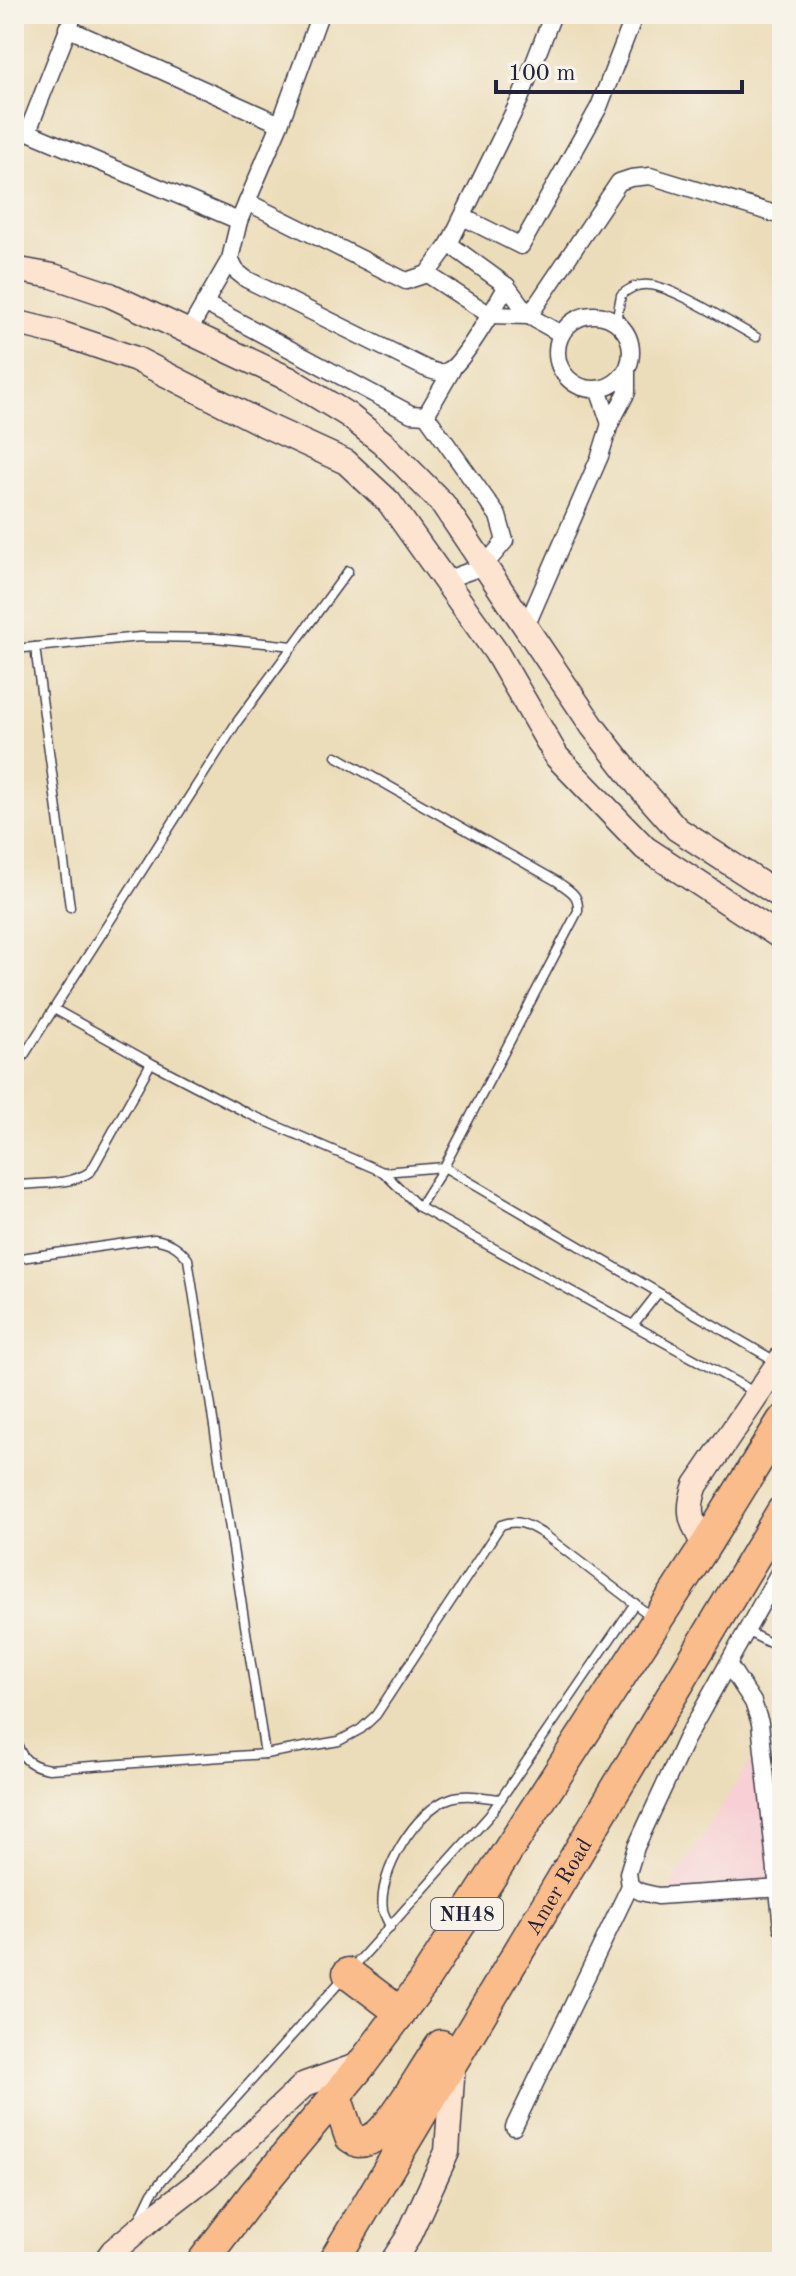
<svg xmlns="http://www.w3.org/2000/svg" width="796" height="2276" font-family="'Old Standard TT',serif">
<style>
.built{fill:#f7cfd4}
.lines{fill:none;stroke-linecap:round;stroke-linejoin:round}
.lane-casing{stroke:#403e4e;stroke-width:11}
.street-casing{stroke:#403e4e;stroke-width:19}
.secondary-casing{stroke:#403e4e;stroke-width:27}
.highway-casing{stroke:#403e4e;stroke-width:33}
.lane{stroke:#fff;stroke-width:8}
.street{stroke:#fff;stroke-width:16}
.secondary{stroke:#fde4d0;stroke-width:24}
.highway{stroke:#f9bc8a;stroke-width:30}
.labels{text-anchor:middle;stroke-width:7;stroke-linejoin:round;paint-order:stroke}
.shield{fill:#f7f3e8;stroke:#62616f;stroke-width:2}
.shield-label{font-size:20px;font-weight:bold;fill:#22223b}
.street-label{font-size:22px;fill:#22223b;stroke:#f7f3e8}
</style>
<rect width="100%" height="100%" fill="#f7f3e8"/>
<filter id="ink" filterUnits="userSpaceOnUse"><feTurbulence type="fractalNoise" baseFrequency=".0125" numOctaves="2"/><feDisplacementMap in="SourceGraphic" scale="16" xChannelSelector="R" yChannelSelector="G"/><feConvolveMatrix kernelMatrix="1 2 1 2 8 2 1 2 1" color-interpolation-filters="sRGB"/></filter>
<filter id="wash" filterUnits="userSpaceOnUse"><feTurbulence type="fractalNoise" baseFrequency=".006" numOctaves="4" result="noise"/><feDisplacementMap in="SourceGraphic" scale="32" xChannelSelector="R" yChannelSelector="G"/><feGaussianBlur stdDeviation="1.8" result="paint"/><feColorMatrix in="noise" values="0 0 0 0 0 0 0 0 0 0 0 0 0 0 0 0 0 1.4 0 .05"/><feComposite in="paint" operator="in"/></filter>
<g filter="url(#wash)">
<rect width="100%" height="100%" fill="#ecddba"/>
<path class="built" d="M782 1711V1894L657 1908Z"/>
</g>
<g filter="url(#ink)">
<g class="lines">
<defs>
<g id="lane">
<path d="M616 322 621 295C630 288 637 284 649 285 672 286 732 324 756 337"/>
<path d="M35 647 70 907"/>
<path d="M14 649 140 637 215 638 293 646"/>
<path d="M336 756 558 882C571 892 579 894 578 911L444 1167 419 1207"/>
<path d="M54 1009 151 1063 249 1114 383 1172 419 1207 756 1393"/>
<path d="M14 1071 237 722 348 571"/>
<path d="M383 1172 444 1167 777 1362"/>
<path d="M14 1185C38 1183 71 1186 91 1171L151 1063"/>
<path d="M14 1259 154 1239C170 1242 178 1246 188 1259L265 1754"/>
<path d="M633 1325 658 1293"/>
<path d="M766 1596 782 1605"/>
<path d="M746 1631 782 1649"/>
<path d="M14 1727C17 1752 23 1765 49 1769L265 1754 339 1741 361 1729 376 1715 501 1525C520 1518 529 1526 545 1535L652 1617"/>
<path d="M390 1927C388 1921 384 1915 383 1910 377 1874 416 1809 451 1798 466 1793 485 1798 501 1799"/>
<path d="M140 2218 152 2193 163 2179 489 1816 635 1603"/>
</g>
<g id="street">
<path d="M67 28 280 124"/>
<path d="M14 126 239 221"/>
<path d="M28 131 74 14"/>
<path d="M247 202 406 281 427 274 449 244 520 99 553 14"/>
<path d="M463 217 521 246 599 107 635 14"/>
<path d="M449 244 507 286 529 316 561 334"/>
<path d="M230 259 236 271 246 279 425 368C433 371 441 375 449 370 462 364 498 302 507 286"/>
<path d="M427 274 490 315 529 316"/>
<path d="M204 303 411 414 426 415 452 370"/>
<circle cx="594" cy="352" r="37"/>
<path d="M529 316 619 182 631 178 650 176 782 216"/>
<path d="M188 332 230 259 239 221 280 124 320 14"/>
<path d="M598 389 610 424"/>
<path d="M426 415 498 516 505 541 484 566 445 580"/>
<path d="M525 629 600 456 610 424 627 392V370"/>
<path d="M782 1567 686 1739 636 1847 628 1873 630 1886 641 1892 658 1896 782 1888"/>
<path d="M728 1664 753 1702 760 1723 782 1927"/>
<path d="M514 2127 630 1886"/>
</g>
<g id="secondary">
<path d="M14 269 53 276 110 295 289 379 348 415 383 443 443 504 593 727 638 785 677 829 782 897"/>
<path d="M14 322 59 333 136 359 265 425 346 462 389 502 496 652 557 757 645 848 782 938"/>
<path d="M705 1546C691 1523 686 1511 696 1485L782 1358"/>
<path d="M105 2262 113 2251 151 2219 207 2176 305 2084 362 2064"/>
<path d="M392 2262 407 2239 447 2152 453 2063"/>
</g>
<g id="highway">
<path d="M348 1973 401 2013"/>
<path d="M336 2096 350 2137 358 2142C367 2142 373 2139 380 2133 401 2112 423 2070 441 2045"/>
<path d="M202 2262 253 2195 362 2064 421 1985 705 1546 782 1421"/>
<path id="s1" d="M333 2262 782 1511"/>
</g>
</defs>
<use href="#lane" class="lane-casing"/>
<use href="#street" class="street-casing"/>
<use href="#secondary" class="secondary-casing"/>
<use href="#highway" class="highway-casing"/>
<use href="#lane" class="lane"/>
<use href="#street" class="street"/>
<use href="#secondary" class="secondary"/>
<use href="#highway" class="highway"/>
</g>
</g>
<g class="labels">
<rect class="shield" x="431" y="1898" width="72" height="32" rx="6"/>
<g class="shield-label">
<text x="467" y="1921">NH48</text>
</g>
<g class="street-label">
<text dy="8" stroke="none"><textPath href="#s1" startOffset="438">Amer Road</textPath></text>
</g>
</g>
<rect width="796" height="2276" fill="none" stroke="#f7f3e8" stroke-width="48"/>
<path d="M496 80v12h246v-12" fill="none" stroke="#22223b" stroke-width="4"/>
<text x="508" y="80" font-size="24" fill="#22223b" stroke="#f7f3e8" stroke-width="6" paint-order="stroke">100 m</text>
</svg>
